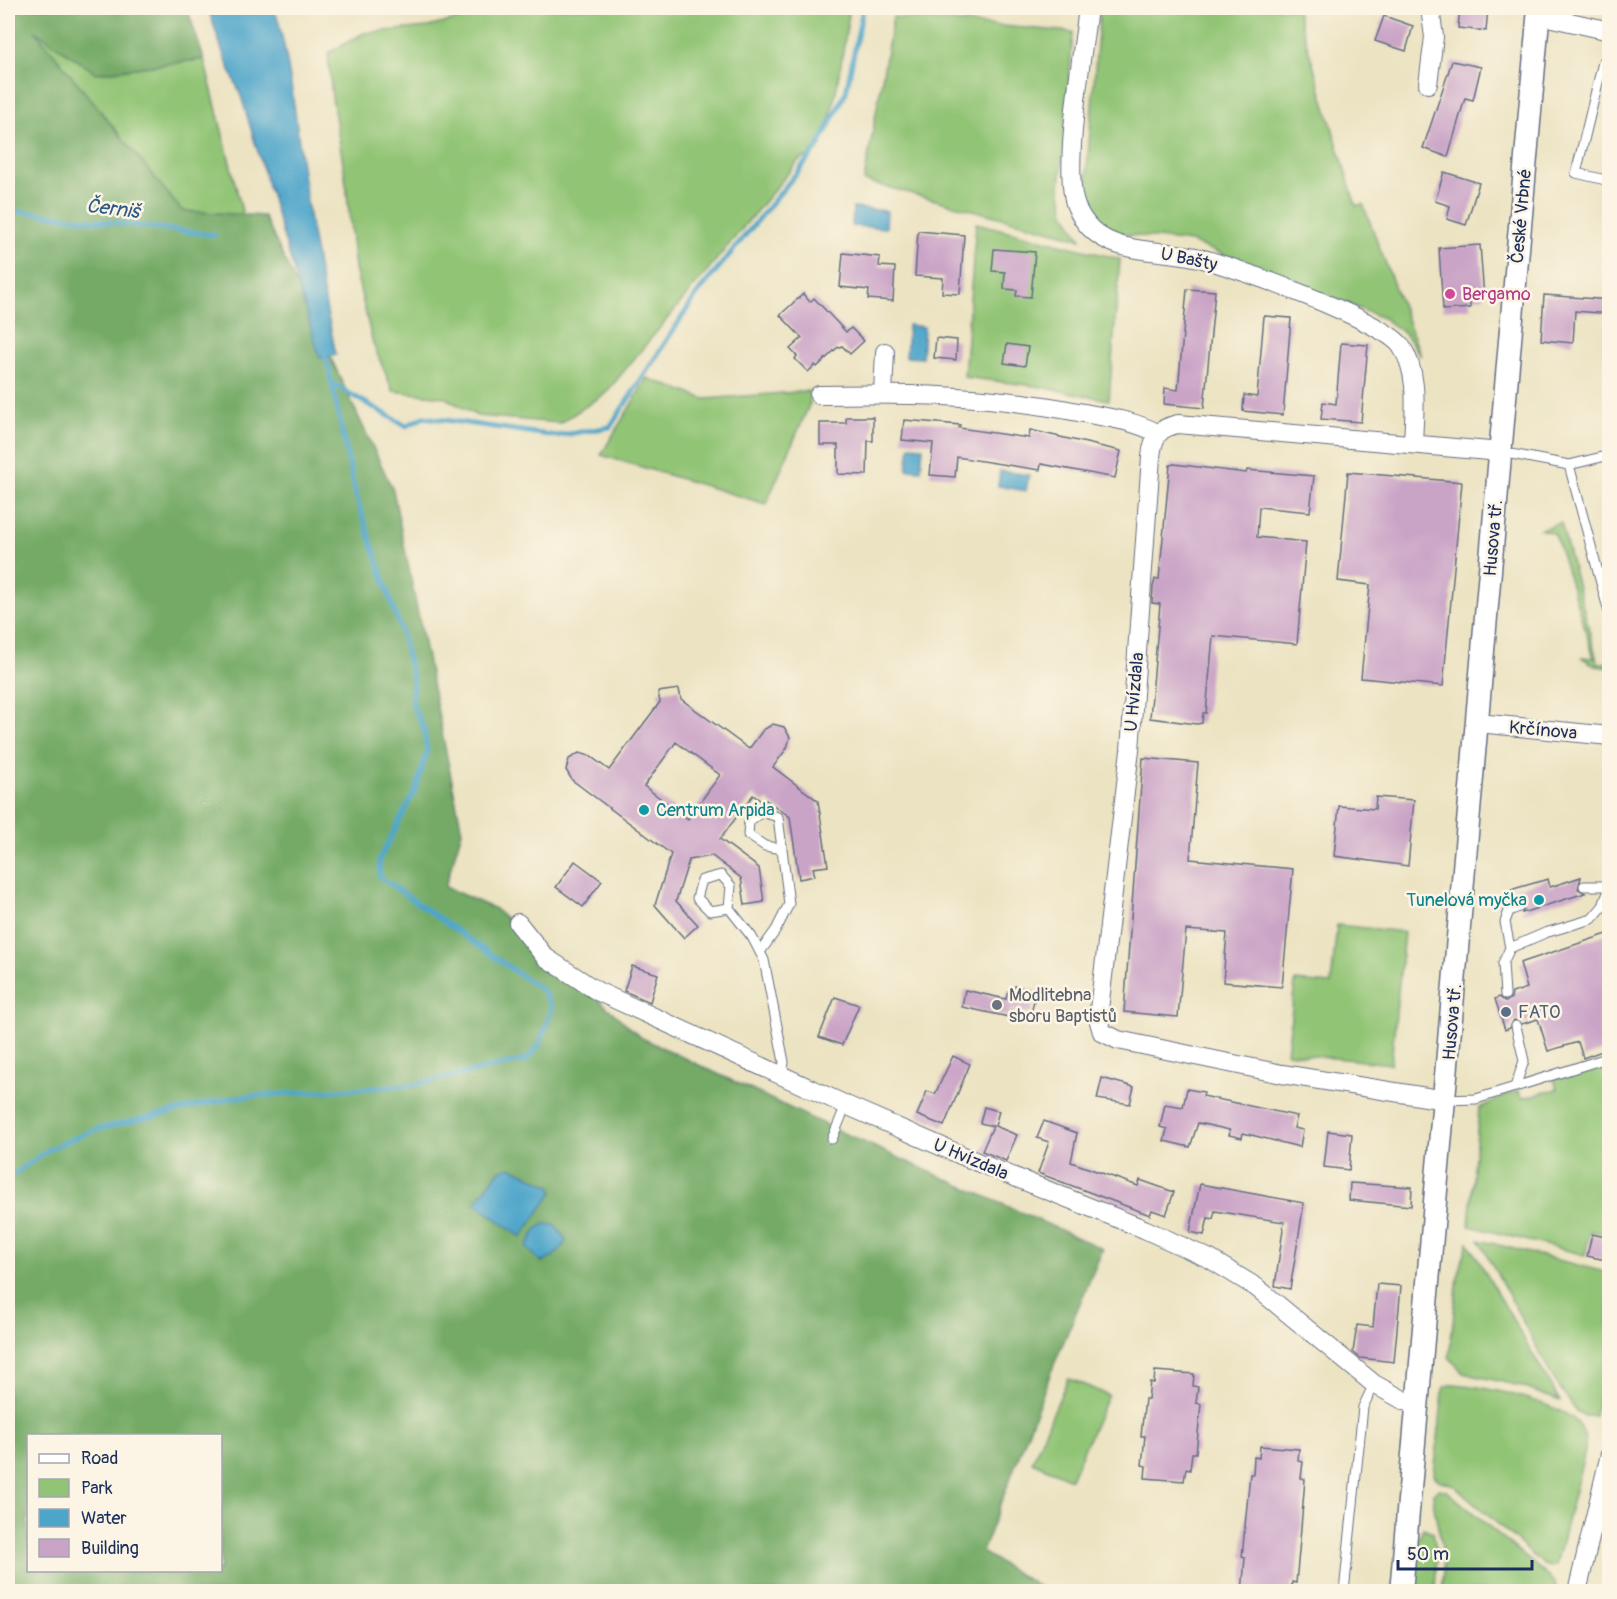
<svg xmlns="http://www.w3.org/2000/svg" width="1617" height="1599" font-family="Pangolin,sans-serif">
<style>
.green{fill:#91c475;stroke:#567a6a;stroke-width:1.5}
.forest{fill:#74aa66;stroke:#486c62;stroke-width:1.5;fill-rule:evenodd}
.water{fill:#4da5ca;stroke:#346a94;stroke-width:1.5}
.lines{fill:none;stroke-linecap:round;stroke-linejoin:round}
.stream{stroke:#4da5ca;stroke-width:5}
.building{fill:#caa4c7;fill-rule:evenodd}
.service-casing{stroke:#646e81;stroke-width:11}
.minor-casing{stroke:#646e81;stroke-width:20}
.tertiary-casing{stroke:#646e81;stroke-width:25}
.service{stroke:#fff;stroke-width:9}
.minor{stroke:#fff;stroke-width:18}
.tertiary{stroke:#fff;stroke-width:22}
.hotel-dot{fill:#d1479c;stroke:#fcf5e5;stroke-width:2}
.culture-dot{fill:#0f9aa8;stroke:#fcf5e5;stroke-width:2}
.worship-dot{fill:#6b7280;stroke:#fcf5e5;stroke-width:2}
.service-dot{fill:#5c6f8a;stroke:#fcf5e5;stroke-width:2}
.labels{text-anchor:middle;stroke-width:5;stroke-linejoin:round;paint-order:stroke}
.street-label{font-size:18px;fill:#1b2f5e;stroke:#fcf5e5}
.hotel-label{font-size:18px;fill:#b23c85;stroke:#fcf5e5;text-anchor:start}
.culture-label{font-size:18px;fill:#0d838f;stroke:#fcf5e5;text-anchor:start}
.worship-label{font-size:18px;fill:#5b616d;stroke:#fcf5e5;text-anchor:start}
.service-label{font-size:18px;fill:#4e5e75;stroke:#fcf5e5;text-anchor:start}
.water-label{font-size:20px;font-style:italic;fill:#2c5884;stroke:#fcf5e5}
</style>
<rect width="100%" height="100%" fill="#fcf5e5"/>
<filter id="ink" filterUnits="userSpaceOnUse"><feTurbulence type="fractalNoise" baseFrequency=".0167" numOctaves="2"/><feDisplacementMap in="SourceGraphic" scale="12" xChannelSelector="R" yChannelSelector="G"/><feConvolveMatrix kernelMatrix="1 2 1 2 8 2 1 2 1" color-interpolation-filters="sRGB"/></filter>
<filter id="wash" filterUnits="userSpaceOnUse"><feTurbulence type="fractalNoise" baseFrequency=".008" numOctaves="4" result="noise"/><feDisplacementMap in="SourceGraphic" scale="24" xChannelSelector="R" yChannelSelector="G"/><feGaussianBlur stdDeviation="1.35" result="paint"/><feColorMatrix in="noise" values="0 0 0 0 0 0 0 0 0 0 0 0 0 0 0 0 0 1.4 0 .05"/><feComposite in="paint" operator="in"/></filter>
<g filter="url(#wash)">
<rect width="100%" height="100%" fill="#ece3c2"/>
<g class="green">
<path d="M464 8H850C844 40 834 130 816 152 812 156 804 158 799 160L605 394 560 423 477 416 444 397 393 391 373 344 355 268 345 175 332 98 328 53 364 33 428 27 467 17Z"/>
<path d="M1100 8H1296L1356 206 1363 204 1421 356 1406 335 1383 318 1191 242 1123 234 1098 221 1085 192Z"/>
<path d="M893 17 1073 32 1060 187 1065 213 1081 239 864 181Z"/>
<path d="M8 27 33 29 96 73 204 59 243 215 8 199Z"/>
<path d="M976 223 1120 259 1109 400 1035 386 964 377Z"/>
<path d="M647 378 705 399 809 391 810 403 766 504 601 455Z"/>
<path d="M1561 523 1598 664 1609 662V668L1596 666 1581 657 1594 658 1555 534 1540 529Z"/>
<path d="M1337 925 1404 932 1391 1064 1287 1053 1295 981 1331 984Z"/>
<path d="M1609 1061V1235L1590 1231 1585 1255 1469 1226 1479 1108 1518 1090 1522 1098 1557 1089 1554 1079Z"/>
<path d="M1479 1240 1609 1273V1356L1595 1416H1585L1576 1411 1552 1376Z"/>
<path d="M1468 1242 1560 1401 1520 1386 1463 1373 1449 1357 1458 1277Z"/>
<path d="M1068 1378 1108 1395 1071 1479 1032 1462Z"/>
<path d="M1453 1384C1479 1385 1565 1403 1579 1425 1585 1434 1586 1442 1585 1451L1556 1565 1550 1567 1544 1565 1454 1485 1438 1480 1434 1475 1443 1393 1445 1387Z"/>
<path d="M1439 1489 1447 1491 1549 1577 1556 1585V1591H1441C1442 1581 1444 1569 1443 1558 1442 1535 1433 1516 1433 1494Z"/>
<path d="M1423 1528 1433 1532 1437 1555 1435 1591 1409 1592 1412 1558Z"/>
</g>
<path class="forest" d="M8 8H187L204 59 96 73 35 31 182 211 264 216 393 490 462 831 445 887 495 909 642 1038 832 1128 1103 1249 1053 1367 982 1552 1046 1591 8 1592ZM28 1436H220V1570H28Z"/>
<g class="water">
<path d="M208 8H273L278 19C292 75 297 131 305 187 312 244 325 300 336 355L320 358 241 96 224 56Z"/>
<path d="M853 208 887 211 886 228 852 226Z"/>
<path d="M908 325 924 327 922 358 906 357Z"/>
<path d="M910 446 923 447 921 470 907 469Z"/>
<path d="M1000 471 1029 475 1026 491 998 486Z"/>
<path d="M511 1167 552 1187 553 1192 521 1237 475 1203 499 1171Z"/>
<path d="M544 1224 555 1225 566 1240C563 1249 550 1261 541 1262L526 1247 537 1229Z"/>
</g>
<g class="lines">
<g class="stream">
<path d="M8 210 215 235"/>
<path d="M333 384 406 426 424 417 556 436 610 427 697 294 818 147 846 92 863 8"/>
<path d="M8 1178 51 1148 94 1130 236 1097 412 1085 526 1060 539 1046 552 1008 543 991 380 877 379 860 416 789 427 752 424 729 412 704 413 680 401 631 356 496 325 352"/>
</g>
</g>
<g id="blocks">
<g class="building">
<path d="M1460 8H1488L1486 31 1458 28Z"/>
<path d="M1384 16 1413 26 1406 51 1375 41Z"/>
<path d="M1452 61 1481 67 1473 100 1465 98 1448 157 1423 148Z"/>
<path d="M1444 172 1479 183 1466 225 1447 219 1450 206 1435 201Z"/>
<path d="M918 231 964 235 960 294 942 293 943 278 915 276Z"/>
<path d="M1480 245 1484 297 1470 298V308L1443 310 1439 248Z"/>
<path d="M994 249 1035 252 1031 297 1016 296 1017 290 1004 289 1005 272 992 271Z"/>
<path d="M843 253 880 257 879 266 895 267 893 301 868 299 869 290 840 287Z"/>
<path d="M1187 289 1215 291 1204 408 1164 404 1165 388 1178 390Z"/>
<path d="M803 294 810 302 814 298 846 332 851 328 864 341 850 354 842 346 837 348 817 367 815 365 808 372 795 359 797 356 790 349 802 338 780 315Z"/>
<path d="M1544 295 1610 300V314L1575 311 1573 343 1541 340Z"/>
<path d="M1264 316 1291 318 1283 415 1243 411 1244 395 1257 397Z"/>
<path d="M936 338 957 340 956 360 934 358Z"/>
<path d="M1341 343 1368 345 1361 422 1321 419 1323 402 1336 404Z"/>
<path d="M1007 344 1028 347 1025 366 1004 363Z"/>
<path d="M846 417H873V441H868L867 475 838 474V445H820V423H846Z"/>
<path d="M904 420 960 425 959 428 1029 438 1030 430 1121 451 1115 478 1041 464 1040 470 957 457 955 477 930 475 933 443 902 440Z"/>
<path d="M1174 464 1246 473 1247 470 1314 476 1310 512 1259 507 1257 537 1306 542 1297 644 1213 636 1206 713H1203L1202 723 1197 724 1150 718 1160 604 1152 603 1153 587 1155 579H1159L1170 465Z"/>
<path d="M1348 472 1462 482 1443 686 1361 678 1370 585 1338 581Z"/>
<path d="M679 689 681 699 749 749 763 730 773 724 784 727 790 737 787 748 773 767 818 801 828 866 813 868 815 876 799 879 790 817 766 800 764 803 753 795 720 839 759 868 764 902 745 905 741 878 712 856 689 860 676 901 698 925 684 938 655 905 671 854 572 780 566 770 569 759 579 753 590 756 609 770 660 702 658 692ZM676 742 720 775 688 819 644 786Z"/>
<path d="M1143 758 1198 763 1190 859 1293 869 1282 987 1223 982 1227 933 1186 930 1178 1017 1124 1012Z"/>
<path d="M1376 797 1414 800 1408 866 1334 856 1339 806 1375 809Z"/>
<path d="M575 861 602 881 583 907 556 887Z"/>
<path d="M1581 877 1578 889 1585 893 1522 913 1525 904 1516 901 1510 890 1548 879 1550 887Z"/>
<path d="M1610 933V1044L1607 1043 1605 1050 1583 1058 1578 1042 1548 1051 1538 1019 1522 1024 1514 1020 1510 1028 1505 1030 1495 999 1499 997 1506 1002 1511 998 1512 993 1527 988 1520 963Z"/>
<path d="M632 966 658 974 650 1002 624 991Z"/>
<path d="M1015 986 1036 991 1031 1014 1011 1010 1009 1017 962 1007 965 990 1006 999 1008 992 1014 994Z"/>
<path d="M835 997 859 1005 842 1045 819 1037Z"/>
<path d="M953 1056 970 1064 944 1126 917 1115 927 1091 935 1094Z"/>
<path d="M1102 1078 1134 1087 1130 1104 1097 1099Z"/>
<path d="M1187 1089 1204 1092 1203 1096 1297 1116 1294 1128 1303 1130 1300 1147 1243 1133 1242 1138 1229 1135 1230 1130 1198 1123 1190 1147 1164 1141 1167 1129 1160 1127 1165 1104 1183 1107Z"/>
<path d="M984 1107 999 1111 995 1126 1017 1135 1006 1161 982 1151 993 1126 980 1123Z"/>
<path d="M1044 1121 1077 1133 1071 1162 1138 1186 1140 1180 1174 1192 1166 1215 1152 1210 1150 1215 1038 1173 1049 1142 1037 1138Z"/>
<path d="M1328 1131 1352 1134 1349 1170 1324 1167Z"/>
<path d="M1350 1183 1412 1187 1411 1206 1349 1200Z"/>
<path d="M1200 1184 1304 1203 1290 1289 1275 1286 1284 1222 1215 1211 1213 1219 1208 1218 1204 1235 1190 1232Z"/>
<path d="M1592 1234 1610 1238V1261L1587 1256Z"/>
<path d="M1377 1284 1401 1286 1394 1362 1360 1358 1353 1352 1357 1325 1373 1327Z"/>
<path d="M1155 1371 1194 1374 1193 1386 1198 1387 1196 1403 1201 1404 1196 1453H1192L1190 1470 1186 1469 1184 1481 1145 1478 1146 1466 1142 1465 1145 1436H1141L1145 1399H1148L1150 1382 1154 1383Z"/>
<path d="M1260 1446 1299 1449 1298 1461 1303 1462 1301 1478 1305 1479 1300 1540 1296 1583 1292 1582 1291 1592H1242L1245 1558 1242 1557 1250 1474H1253L1254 1457 1259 1458Z"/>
</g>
</g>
</g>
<g filter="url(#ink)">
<use href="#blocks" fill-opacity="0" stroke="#646e81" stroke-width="1.5"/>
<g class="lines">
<defs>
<g id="service">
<path d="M1610 64 1603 62 1576 173 1610 181"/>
<path d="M1501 452 1569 465 1610 616"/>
<path d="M1569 465 1610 455"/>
<path d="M1584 886H1610"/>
<path d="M729 908 710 911 697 898 702 880 721 875 731 886 729 908 752 937 764 960 784 1062 782 1076"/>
<path d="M1510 948 1505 922 1509 911 1519 907"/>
<path d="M760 952 776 930 789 904 778 817 762 812 749 821 748 835 765 846 782 849"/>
<path d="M1505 995 1503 963 1510 948 1545 933 1592 919 1603 906 1610 887"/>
<path d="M1515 1087 1610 1057"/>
<path d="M1445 1100 1476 1099 1515 1087 1524 1061 1516 1026"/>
<path d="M832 1139 846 1105"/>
<path d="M1344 1592 1363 1407 1374 1384"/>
</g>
<g id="minor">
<path d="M1088 8C1083 51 1062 171 1076 206 1098 260 1157 246 1203 259 1238 268 1384 321 1401 346 1420 374 1414 412 1413 444"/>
<path d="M1539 15 1610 31"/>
<path d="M1428 84 1434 37 1430 8"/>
<path d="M883 393 885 352"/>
<path d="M819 395C906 393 992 395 1078 412 1106 417 1132 420 1157 433"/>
<path d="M1478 723 1610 736"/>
<path d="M518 923 545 957 597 991 846 1105 977 1162 1144 1229 1210 1259 1256 1287 1374 1384 1405 1401 1418 1404"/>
<path d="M1445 1100 1282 1074 1118 1040 1102 1032 1098 1018 1130 750 1151 457C1153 437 1158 428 1178 424L1501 452"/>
<path d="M1577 1592 1610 1454"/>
</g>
<path id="tertiary" d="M1401 1592 1539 8"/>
</defs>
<use href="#service" class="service-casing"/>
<use href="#minor" class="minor-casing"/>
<use href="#tertiary" class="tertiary-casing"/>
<use href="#service" class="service"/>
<use href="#minor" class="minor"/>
<use href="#tertiary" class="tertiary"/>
</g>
</g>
<circle class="hotel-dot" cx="1450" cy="294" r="6"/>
<g class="culture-dot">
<circle cx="644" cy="810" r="6"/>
<circle cx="1539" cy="900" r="6"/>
</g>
<circle class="worship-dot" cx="997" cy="1005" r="6"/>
<circle class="service-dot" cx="1506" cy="1012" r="6"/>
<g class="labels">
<g class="street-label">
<text transform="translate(1521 216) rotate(-85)" y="6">České Vrbné</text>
<text transform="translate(1189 259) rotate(12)" y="6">U Bašty</text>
<text transform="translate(1493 538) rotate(-85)" y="6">Husova tř.</text>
<text transform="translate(1134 692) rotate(-85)" y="6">U Hvízdala</text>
<text transform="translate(1543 730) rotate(5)" y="6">Krčínova</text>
<text transform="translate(1452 1022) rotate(-85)" y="6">Husova tř.</text>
<text transform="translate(971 1159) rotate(23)" y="6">U Hvízdala</text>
</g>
<g class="hotel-label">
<text x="1462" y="300">Bergamo</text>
</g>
<g class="culture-label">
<text x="656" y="816">Centrum Arpida</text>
<text x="1527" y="906" text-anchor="end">Tunelová myčka</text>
</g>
<g class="worship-label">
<text x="1009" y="1001">Modlitebna<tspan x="1009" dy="21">sboru Baptistů</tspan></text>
</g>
<g class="service-label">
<text x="1518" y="1018">FATO</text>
</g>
<g class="water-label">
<text transform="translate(113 208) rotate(7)" y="7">Černiš</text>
</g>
</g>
<rect width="1617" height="1599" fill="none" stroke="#fcf5e5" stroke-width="30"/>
<rect x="27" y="1434" width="195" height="138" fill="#fcf5e5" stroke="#a2a6af" stroke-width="1.5"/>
<rect x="39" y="1454" width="30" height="9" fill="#ffffff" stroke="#a2a6af" stroke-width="1.5"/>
<text x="81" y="1464" font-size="18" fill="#1b2f5e">Road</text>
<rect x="39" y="1479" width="30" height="18" fill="#91c475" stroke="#a2a6af" stroke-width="1.5"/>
<text x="81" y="1494" font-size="18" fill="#1b2f5e">Park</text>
<rect x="39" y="1509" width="30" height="18" fill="#4da5ca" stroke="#a2a6af" stroke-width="1.5"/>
<text x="81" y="1524" font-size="18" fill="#1b2f5e">Water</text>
<rect x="39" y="1539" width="30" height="18" fill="#caa4c7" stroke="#a2a6af" stroke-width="1.5"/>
<text x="81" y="1554" font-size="18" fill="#1b2f5e">Building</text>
<path d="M1398 1560v9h134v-9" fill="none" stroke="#1b2f5e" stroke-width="3"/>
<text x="1407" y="1560" font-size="18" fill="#1b2f5e" stroke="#fcf5e5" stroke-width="4.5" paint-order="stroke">50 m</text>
</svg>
